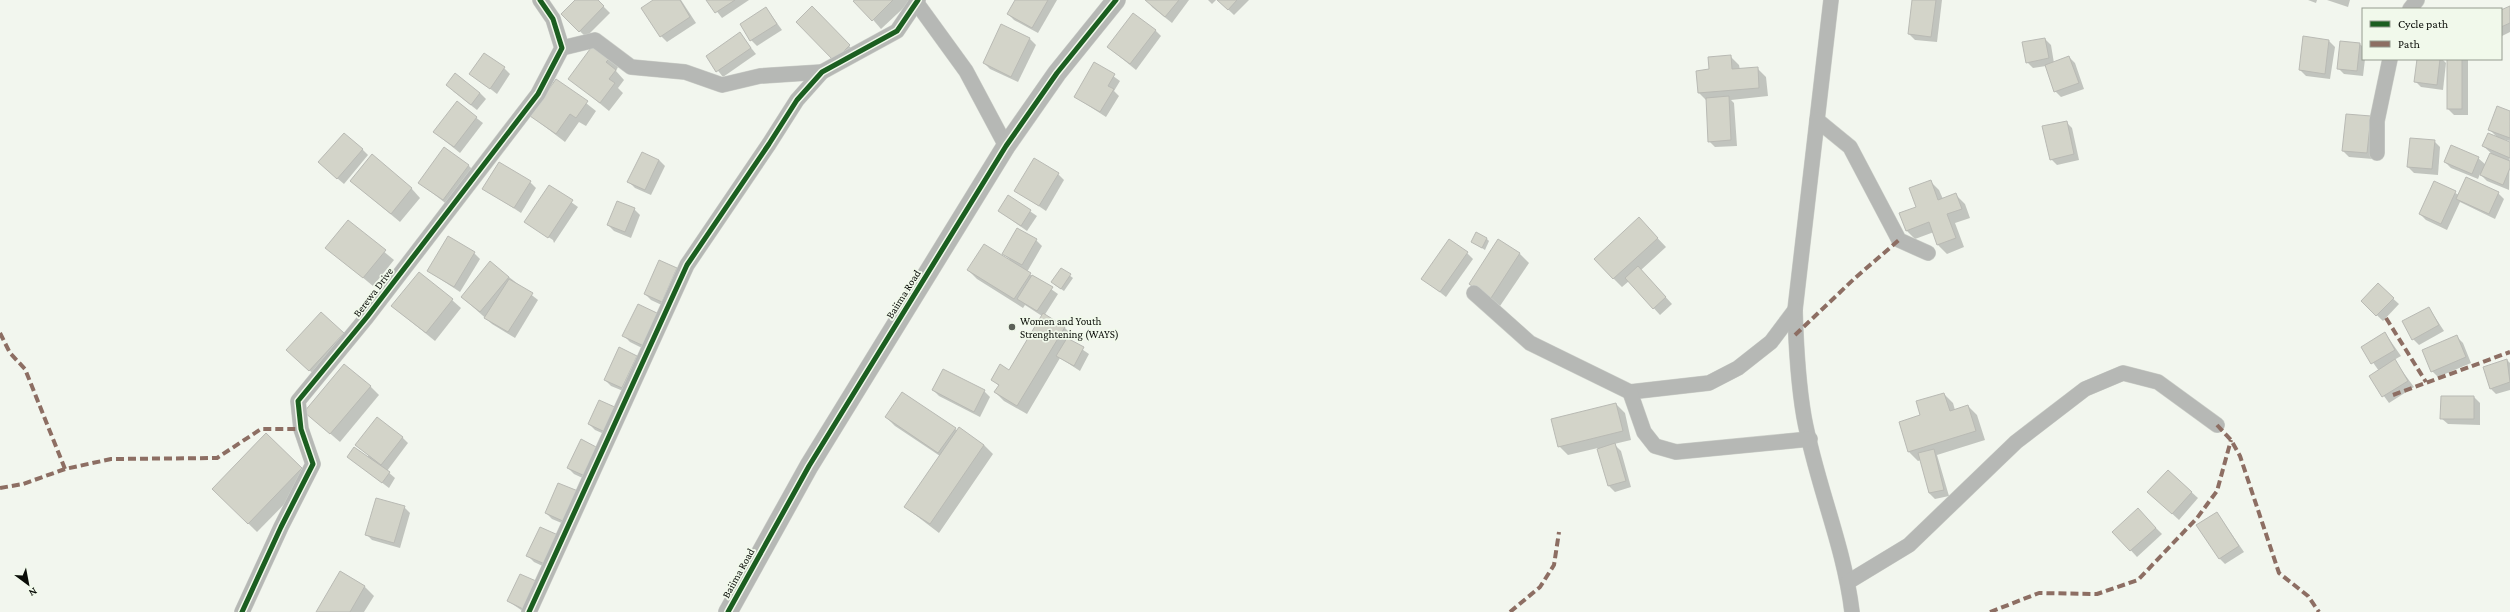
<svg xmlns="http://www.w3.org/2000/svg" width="2510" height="612" font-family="'Crimson Pro',serif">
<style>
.shadow{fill:#0003}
.building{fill:#d3d4c9;stroke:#b9bab4}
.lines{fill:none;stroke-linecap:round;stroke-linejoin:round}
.minor-casing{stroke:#cdd0ca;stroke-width:16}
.tertiary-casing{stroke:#cdd0ca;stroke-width:20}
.minor{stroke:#b6b8b5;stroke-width:15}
.tertiary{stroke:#b6b8b5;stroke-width:19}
.quiet{stroke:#8d6e63;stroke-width:4;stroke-dasharray:8 4;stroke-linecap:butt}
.cycleway-casing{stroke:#f1f9eb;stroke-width:8}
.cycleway{stroke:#1b5e20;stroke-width:5}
.poi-dot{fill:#5b5f58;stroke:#f1f9eb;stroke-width:1.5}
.labels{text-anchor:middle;stroke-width:3.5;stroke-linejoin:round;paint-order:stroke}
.street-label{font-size:11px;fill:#0a0d08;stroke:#f1f9eb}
.poi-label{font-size:11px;fill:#0a0d08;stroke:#f1f9eb;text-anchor:start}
</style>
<rect width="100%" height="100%" fill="#f2f6ee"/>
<g class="shadow">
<path d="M576 0H597L610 13 586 37 562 14Z"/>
<path d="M655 0H681L696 23 667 42 661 36Z"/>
<path d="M708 0H749L722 18Z"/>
<path d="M856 0H912L881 29Z"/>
<path d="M1016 0H1057L1038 33 1014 20 1008 14Z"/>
<path d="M1147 0H1189L1172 23 1152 7Z"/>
<path d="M1208 0H1216L1212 4Z"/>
<path d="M1218 0H1249L1234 15Z"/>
<path d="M1913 0H1942L1937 42 1915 40 1909 34Z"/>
<path d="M2308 0H2317L2316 3Z"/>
<path d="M2327 0H2350L2348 7Z"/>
<path d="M2510 7V32L2502 36 2501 11Z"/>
<path d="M766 8 782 30 757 46 751 40Z"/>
<path d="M812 8 855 52 840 66Z"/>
<path d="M1002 26 1030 39 1036 45 1018 82 990 69 984 63Z"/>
<path d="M1155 30 1161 36 1136 70 1108 47Z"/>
<path d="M740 34 756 54 723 77 707 57Z"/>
<path d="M2304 38 2329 41 2335 47 2330 79 2306 76 2300 70Z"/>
<path d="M2045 39 2051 45 2054 63 2069 57 2075 63 2084 89 2061 97 2055 91 2046 66 2033 68 2027 62Z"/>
<path d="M2341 42 2360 44 2363 47V59H2365L2363 76 2344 74 2338 68Z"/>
<path d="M1730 56 1739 65 1740 70 1757 68 1766 77 1768 96 1731 100 1734 103 1737 146 1715 147 1709 141 1707 101 1699 93 1710 70Z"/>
<path d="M609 58 618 67 616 71 624 80 618 88 623 93 609 111 569 78Z"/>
<path d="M2418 59H2442L2446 63 2443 90 2421 87 2415 81Z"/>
<path d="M2448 59H2468V115H2454L2448 109Z"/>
<path d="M1095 63 1120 81 1114 91 1119 96 1106 117 1075 97Z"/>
<path d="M504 68 510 74 497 94 471 74Z"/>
<path d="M557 80 596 111 586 126 579 122 565 142 531 116Z"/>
<path d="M453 91 480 93 486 99 477 110Z"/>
<path d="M457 103 483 123 460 153 434 132Z"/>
<path d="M2510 112V141L2498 138 2510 144 2509 190 2487 181 2480 174 2478 179 2451 168 2445 162 2478 158 2486 165 2491 153 2483 146 2498 138 2489 129Z"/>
<path d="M2371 117 2373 159 2349 157 2343 151Z"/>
<path d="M2066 122 2072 128 2079 160 2057 165 2051 159Z"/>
<path d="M2434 141 2440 147 2438 175 2414 173 2408 167Z"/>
<path d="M362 149 368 155 344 184 325 168Z"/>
<path d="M659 160 665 166 651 195 635 188 629 182Z"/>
<path d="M468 165 474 171 449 206 420 183Z"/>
<path d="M1058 174 1064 180 1046 211 1015 190Z"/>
<path d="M351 181 412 189 420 198 400 222Z"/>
<path d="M1930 181 1939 190 1943 199 1956 195 1965 204 1970 218 1955 223 1964 247 1947 254 1938 245 1934 232 1915 239 1906 230Z"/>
<path d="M530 182 536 188 521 213 484 189Z"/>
<path d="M2434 182 2459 195 2498 193 2504 199 2495 219 2460 202 2447 230 2426 220 2420 214Z"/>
<path d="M549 186 578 207 554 243 553 240 525 222Z"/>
<path d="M1009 197 1037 216 1027 231 999 211Z"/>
<path d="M634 209 640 215 631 238 614 231 608 225Z"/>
<path d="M348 222 394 260 373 286 327 248Z"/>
<path d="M1648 228 1666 247 1641 270 1672 304 1660 315 1629 281 1622 287 1613 278Z"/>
<path d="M1486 238 1489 241 1485 250 1472 242Z"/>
<path d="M1036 240 1042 246 1027 272 1058 294 1044 316 1064 327 1073 336 1070 341 1089 354 1080 371 1060 358 1027 414 1004 401 995 392 999 386 992 379 1009 371 1042 316 1025 305 1023 308 977 279 968 270 1010 260 1003 253Z"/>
<path d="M1498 240 1520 254 1529 263 1500 306 1479 292Z"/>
<path d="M474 253 480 259 460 292 428 271Z"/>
<path d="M1467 253 1473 259 1446 297 1422 278Z"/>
<path d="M659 262 677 269 683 275 668 308 651 300 645 294Z"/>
<path d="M1061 269 1073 278 1064 291 1055 285Z"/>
<path d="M509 277 538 300 515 338 492 324 462 297Z"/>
<path d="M2378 285 2399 304 2383 321 2362 301Z"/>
<path d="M452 300 461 308 435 341 392 306Z"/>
<path d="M639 305 650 352 630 342 624 336Z"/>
<path d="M2429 308 2444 331 2419 345 2413 339Z"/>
<path d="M343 333 352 342 319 379 297 359Z"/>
<path d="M2385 333 2401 356 2394 360 2414 387 2389 403 2370 377 2379 371 2362 347Z"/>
<path d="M2457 337 2463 343 2471 363 2438 377 2432 371Z"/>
<path d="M636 356 642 362 628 393 611 386 605 380Z"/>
<path d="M2507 360 2510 363V390L2496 394 2490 388Z"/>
<path d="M370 386 379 395 340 442 305 412Z"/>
<path d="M933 390 984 391 990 397 980 417 939 396Z"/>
<path d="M1944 394 1953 403 1955 410 1968 406 1977 415 1985 440 1937 455 1949 496 1935 499 1929 493 1921 460 1918 461 1909 452 1922 416Z"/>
<path d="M2474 397 2480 403V425L2448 424 2441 418Z"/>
<path d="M600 402 611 437 595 430 589 424Z"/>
<path d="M1616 404 1625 413 1631 440 1614 444 1621 451 1631 487 1615 492 1609 486 1598 448 1568 455 1559 446Z"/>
<path d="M886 417 955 429 984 445 993 454 939 533 905 507 940 456 895 426Z"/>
<path d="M266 435 310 478 257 532 213 489Z"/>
<path d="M402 437 408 443 387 471 395 478 389 488 348 457 369 456 357 445Z"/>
<path d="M581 440 591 482 574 474 568 468Z"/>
<path d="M2168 471 2198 498 2179 520 2155 498Z"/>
<path d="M578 492 571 527 552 519 546 513Z"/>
<path d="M404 507 410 513 400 548 372 540 366 534Z"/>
<path d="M2217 513 2244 552 2225 564 2219 558Z"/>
<path d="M2144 516 2162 534 2137 557 2114 532Z"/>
<path d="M541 528 551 570 534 562 528 556Z"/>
<path d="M340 573 365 587 374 596 364 612H317Z"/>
<path d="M520 575 524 612 508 601Z"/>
</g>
<g class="building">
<path d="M575 0H598L604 6 579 32 561 14Z"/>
<path d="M653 0H680L690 17 660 37 641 8Z"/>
<path d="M706 0H735L715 13Z"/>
<path d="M855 0H893L872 21 853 1Z"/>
<path d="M1015 0H1048L1032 28 1007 14Z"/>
<path d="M1145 0H1179L1165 17Z"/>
<path d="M1217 0H1237L1228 10Z"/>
<path d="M1912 0H1936L1931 37 1908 34Z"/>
<path d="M812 6 850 45 834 61 796 22Z"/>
<path d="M2510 6V23L2501 27V10Z"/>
<path d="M766 7 777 24 750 41 740 24Z"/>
<path d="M1133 13 1156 30 1130 64 1107 47Z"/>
<path d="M1001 24 1030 38 1011 77 983 63Z"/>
<path d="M740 32 751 48 716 72 706 56Z"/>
<path d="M2303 36 2329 40 2325 74 2299 70Z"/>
<path d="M2045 38 2049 58 2026 63 2022 42Z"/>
<path d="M2340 41 2360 43 2357 71 2337 69Z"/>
<path d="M593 45 610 58 606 62 616 70 609 79 615 83 600 103 568 79Z"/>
<path d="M484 53 505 67 490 89 469 74Z"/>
<path d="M1731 55 1732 69 1758 67 1759 88 1698 93 1696 71 1709 69 1708 57Z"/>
<path d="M2069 56 2079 83 2054 92 2045 65Z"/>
<path d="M2417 59H2440L2437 85 2414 82Z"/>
<rect x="2447" y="59" width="15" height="50"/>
<path d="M1094 62 1115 74 1108 86 1114 89 1100 112 1074 97Z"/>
<path d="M455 73 480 93 471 105 446 85Z"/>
<path d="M556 79 588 101 576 118 570 114 556 134 530 116Z"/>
<path d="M1729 96 1731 140 1708 142 1706 98Z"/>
<path d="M457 101 477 117 454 147 433 132Z"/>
<path d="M2497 106 2510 111V138L2488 130Z"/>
<path d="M2346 114 2371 116 2367 153 2342 151Z"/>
<path d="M2067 121 2074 154 2050 160 2042 126Z"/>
<path d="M344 133 363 149 337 179 318 162Z"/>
<path d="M2488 133 2510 142V158L2482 146Z"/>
<path d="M2410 138 2435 140 2432 169 2407 167Z"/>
<path d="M2451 145 2479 157 2472 174 2444 162Z"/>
<path d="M444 147 469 165 443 200 418 183Z"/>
<path d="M642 152 659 160 645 190 627 182Z"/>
<path d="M2490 153 2510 161V168L2503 185 2480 175Z"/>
<path d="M372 154 412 188 391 214 350 181Z"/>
<path d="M1034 158 1059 173 1039 206 1014 191Z"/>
<path d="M499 162 531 181 514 208 482 189Z"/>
<path d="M2466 177 2499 192 2489 214 2456 199Z"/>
<path d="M1931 180 1938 200 1956 193 1962 209 1947 214 1956 238 1937 245 1929 222 1906 231 1899 213 1916 207 1909 188Z"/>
<path d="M2434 181 2456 191 2441 224 2419 214Z"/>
<path d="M549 185 573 200 548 238 524 222Z"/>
<path d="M1008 195 1031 210 1021 226 998 211Z"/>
<path d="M617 201 635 208 625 232 607 225Z"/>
<path d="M1639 217 1658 238 1613 279 1594 259Z"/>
<path d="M348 220 386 250 363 278 325 248Z"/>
<path d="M1017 228 1037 239 1022 265 1002 254Z"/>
<path d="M1476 232 1487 238 1482 248 1471 242Z"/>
<path d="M448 236 475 252 454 287 427 271Z"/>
<path d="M1449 239 1468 252 1440 292 1421 279Z"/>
<path d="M1498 239 1520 253 1491 298 1469 284Z"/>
<path d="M984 244 1031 273 1014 299 967 270Z"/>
<path d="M659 260 677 268 662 302 644 294Z"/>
<path d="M490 261 509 277 480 312 461 297Z"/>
<path d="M1638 266 1666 297 1653 309 1625 278Z"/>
<path d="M1061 268 1071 274 1061 289 1051 282Z"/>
<path d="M419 272 453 299 426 333 391 306Z"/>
<path d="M1032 275 1053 287 1037 311 1017 299Z"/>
<path d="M509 279 533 293 508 332 484 318Z"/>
<path d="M2378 283 2394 298 2376 316 2361 301Z"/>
<path d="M638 304 659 314 644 346 622 336Z"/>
<path d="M2429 307 2439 325 2412 340 2402 321Z"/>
<path d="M321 312 344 333 309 371 286 350Z"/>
<path d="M1043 313 1065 327 1017 406 994 392 999 385 991 380 1000 364 1009 370Z"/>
<path d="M2385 332 2395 350 2371 364 2361 347Z"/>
<path d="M2457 335 2466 357 2431 372 2422 350Z"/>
<path d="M1067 338 1084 347 1074 366 1056 356Z"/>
<path d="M619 347 637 356 622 388 604 380Z"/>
<path d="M2395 359 2408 381 2382 397 2369 376Z"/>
<path d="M2507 359 2510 382 2490 389 2483 367Z"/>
<path d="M344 364 371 386 330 434 304 412Z"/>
<path d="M943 369 985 390 974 412 932 390Z"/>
<path d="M902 392 956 428 938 453 885 417Z"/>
<path d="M1944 393 1950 411 1968 405 1976 431 1908 452 1899 422 1920 415 1916 401Z"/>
<path d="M2441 396H2474V419H2440Z"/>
<path d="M599 400 617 408 605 432 588 424Z"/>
<path d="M1616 403 1623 431 1558 447 1551 419Z"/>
<path d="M377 417 403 437 381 465 355 445Z"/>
<path d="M959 427 984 445 930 524 904 507Z"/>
<path d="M266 433 302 468 248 524 212 489Z"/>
<path d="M581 439 598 448 585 476 567 468Z"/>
<path d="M1615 443 1626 481 1608 486 1597 449Z"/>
<path d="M354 447 390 472 382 483 347 457Z"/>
<path d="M1934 449 1944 490 1929 493 1918 453Z"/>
<path d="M2168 470 2192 492 2172 514 2147 492Z"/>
<path d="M558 483 578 491 565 522 545 513Z"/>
<path d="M376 498 405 506 394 543 365 535Z"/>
<path d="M2138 508 2156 528 2130 551 2112 532Z"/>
<path d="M2217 512 2239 546 2219 559 2196 525Z"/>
<path d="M540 527 558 535 545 564 526 556Z"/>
<path d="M340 571 365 586 350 612H316Z"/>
<path d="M520 574 536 581 523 609 507 601Z"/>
</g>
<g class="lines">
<defs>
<g id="minor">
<path d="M1831 0 1795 310C1796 345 1798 382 1804 417 1816 483 1844 545 1852 612"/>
<path d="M916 2 966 71 1006 146"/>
<path d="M2410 9 2417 0"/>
<path d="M562 48 595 40 631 67 685 72 722 85 760 76 822 72"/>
<path d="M1817 120 1850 147 1899 240 1928 253"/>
<path d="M2377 153V121L2390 59"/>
<path d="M1474 293 1530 343 1630 392 1709 383 1738 368 1771 342 1795 310"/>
<path d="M1630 392 1644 432 1655 446 1676 452 1810 439"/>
<path d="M1848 582 1909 545 2016 442 2085 389 2123 373 2158 382 2217 425"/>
<path d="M242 612 281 527 313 464 301 429 298 401 367 317 538 94 562 48 553 19 540 0"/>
<path d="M529 612 687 265 769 144 797 100 822 72 897 31 918 0"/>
</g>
<path id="tertiary" d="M728 612 809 466 1006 146 1057 73 1116 0"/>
</defs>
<use href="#minor" class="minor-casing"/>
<use href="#tertiary" class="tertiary-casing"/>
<use href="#minor" class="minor"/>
<use href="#tertiary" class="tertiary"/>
<g class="quiet">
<path d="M2386 318 2426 382"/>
<path d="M0 333 10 353 25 369 65 469"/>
<path d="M1795 335 1855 278 1899 240"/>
<path d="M2393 395 2510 352"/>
<path d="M2217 425 2231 440 2240 456 2279 573 2308 596 2319 612"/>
<path d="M0 488 23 484 65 469 111 459 217 458 261 429H301"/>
<path d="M1510 612 1540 587 1554 565 1559 532"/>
<path d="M1990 612 2039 593 2097 594 2138 580 2197 518 2217 491 2231 440"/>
</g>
<defs>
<g id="cycleway">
<path d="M242 612 281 527 313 464 301 429 298 401 367 317 538 94 562 48 553 19 540 0"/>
<path d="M529 612 687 265 769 144 797 100 822 72 897 31 918 0"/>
<path d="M728 612 809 466 1006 146 1057 73 1116 0"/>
</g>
</defs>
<use href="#cycleway" class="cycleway-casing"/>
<use href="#cycleway" class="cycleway"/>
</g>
<circle class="poi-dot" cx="1012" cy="327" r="4"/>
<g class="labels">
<g class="street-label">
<text transform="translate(373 292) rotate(-53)" y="4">Berewa Drive</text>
<text transform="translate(903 294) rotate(-58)" y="4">Baiima Road</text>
<text transform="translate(738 573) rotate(-61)" y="4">Baiima Road</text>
</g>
<g class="poi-label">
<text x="1020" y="325">Women and Youth<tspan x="1020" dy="13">Strenghtening (WAYS)</tspan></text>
</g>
</g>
<rect x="2362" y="8" width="140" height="52" fill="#f1f9eb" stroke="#959b90"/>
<rect x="2370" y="21" width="20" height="6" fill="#1b5e20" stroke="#959b90"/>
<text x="2398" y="28" font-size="12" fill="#0a0d08">Cycle path</text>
<rect x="2370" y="41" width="20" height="6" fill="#8d6e63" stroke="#959b90"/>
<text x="2398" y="48" font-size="12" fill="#0a0d08">Path</text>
<g transform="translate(28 584) rotate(148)" stroke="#f1f9eb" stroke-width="3" paint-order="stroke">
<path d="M0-3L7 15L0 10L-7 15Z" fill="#0a0d08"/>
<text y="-6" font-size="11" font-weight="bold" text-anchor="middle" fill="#0a0d08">N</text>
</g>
</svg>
